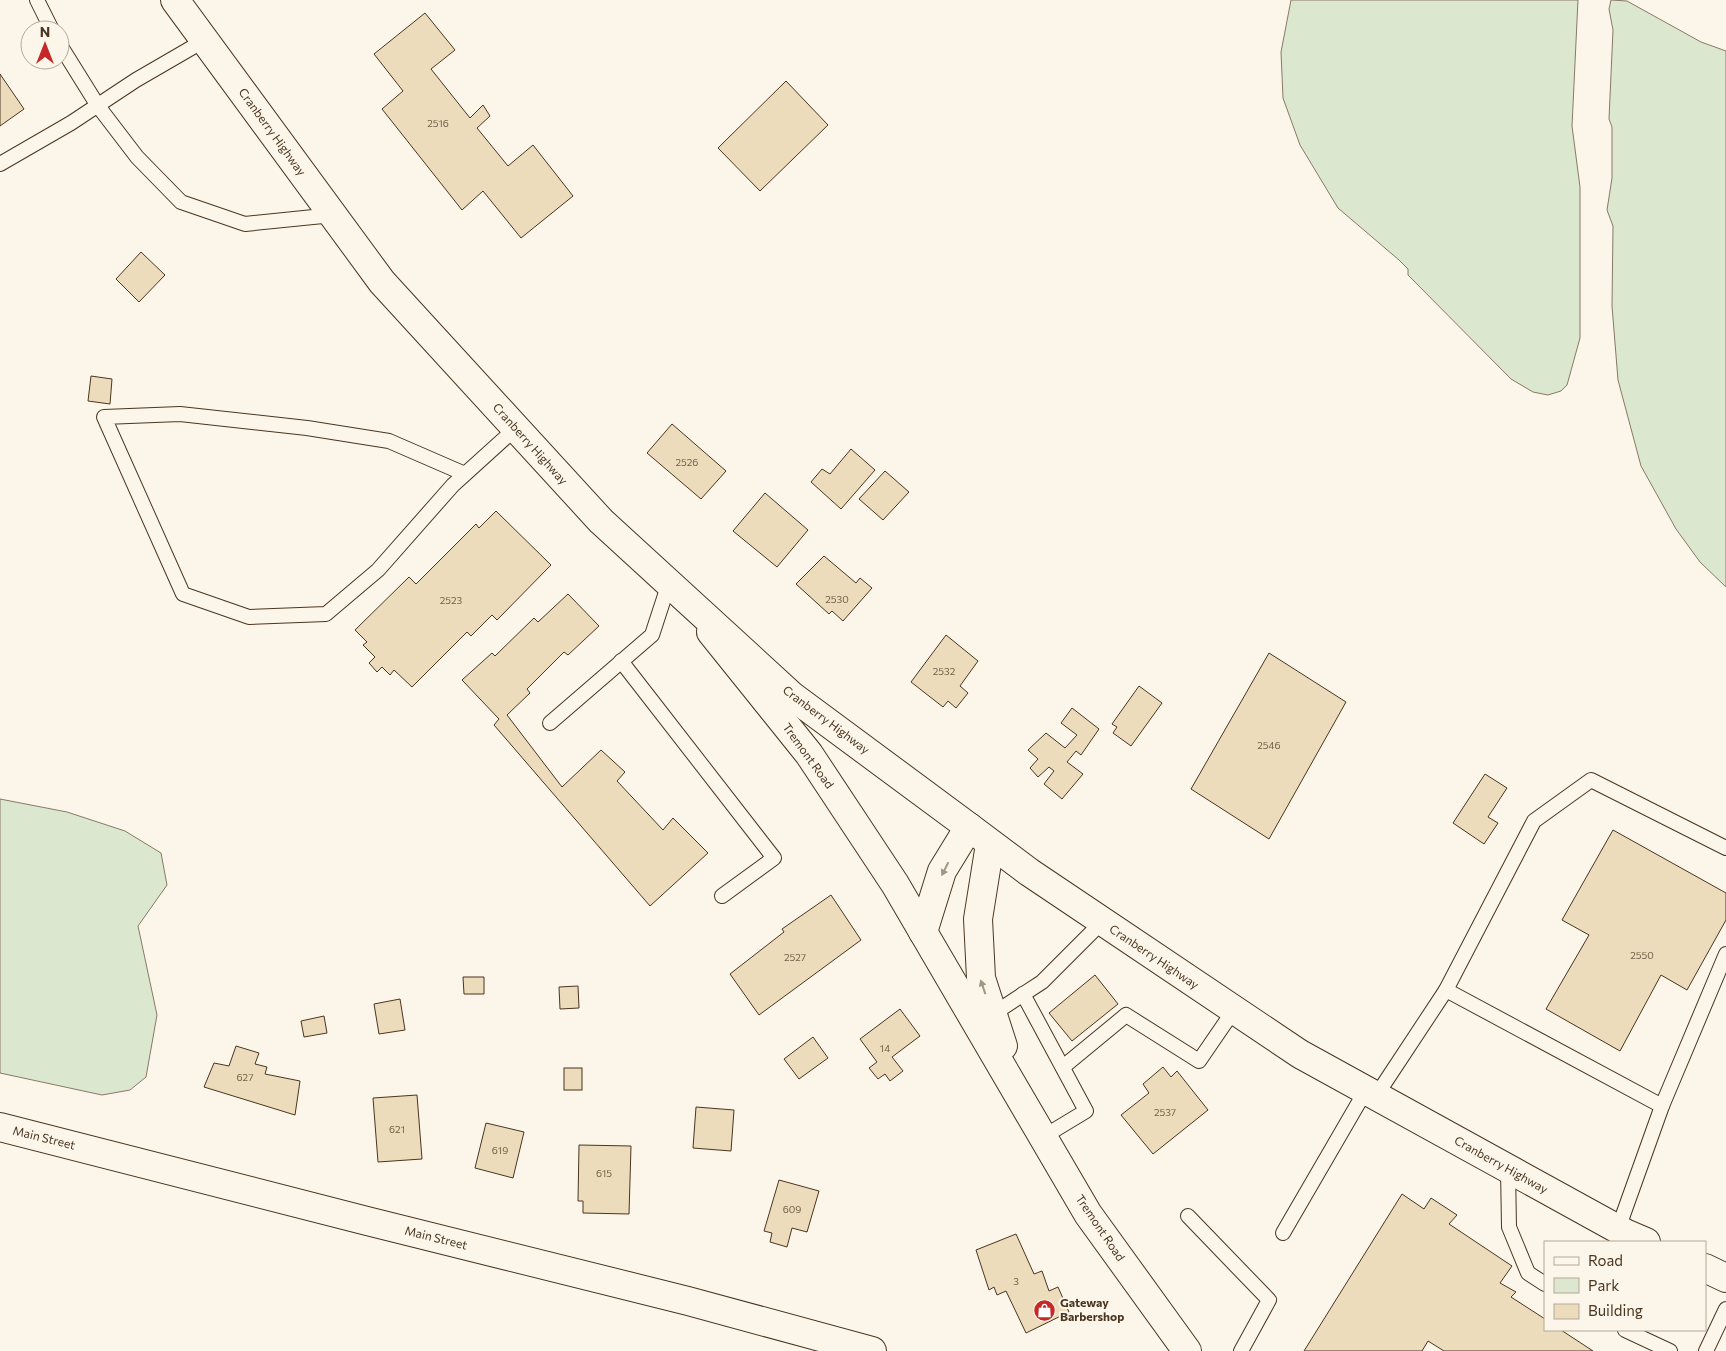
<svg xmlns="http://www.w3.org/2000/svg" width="1726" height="1351" font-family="Commissioner,sans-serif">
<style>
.green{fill:#dce7d0;stroke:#887966}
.building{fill:#ecdcbc;stroke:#4a3520}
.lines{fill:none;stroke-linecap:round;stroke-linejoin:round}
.lane-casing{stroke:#4a3520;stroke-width:16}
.secondary-casing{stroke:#4a3520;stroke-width:30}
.primary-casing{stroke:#4a3520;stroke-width:30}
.lane{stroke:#fbf6e9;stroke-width:14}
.secondary{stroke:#fbf6e9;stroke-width:28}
.primary{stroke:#fbf6e9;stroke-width:28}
.oneway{fill:#a29684}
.labels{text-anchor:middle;stroke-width:4;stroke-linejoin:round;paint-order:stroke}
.number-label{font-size:10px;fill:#725f47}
.street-label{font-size:12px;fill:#4a3520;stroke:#fbf6e9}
.poi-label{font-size:12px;font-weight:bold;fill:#4a3520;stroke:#fbf6e9;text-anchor:start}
</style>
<rect width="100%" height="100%" fill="#fbf6e9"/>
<g class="green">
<path d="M1291 0H1578L1572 126 1580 187V338L1567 385 1561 391 1548 395 1533 392 1511 379 1408 275V269L1399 260 1338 208 1300 145 1283 98 1281 52Z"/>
<path d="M1611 0 1627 1 1701 42 1726 51V587L1700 562 1676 529 1641 466 1618 380 1612 306 1613 226 1607 210 1612 178V127L1609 119 1613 30 1609 9Z"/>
<path d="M0 799 67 812 125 831 161 853 167 885 138 926 157 1015 146 1077 130 1090 102 1095 0 1073Z"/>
</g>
<g class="building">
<path d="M425 13 455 50 431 69 470 118 483 105 490 116 477 128 508 166 533 145 573 196 521 238 483 191 462 210 382 109 403 91 374 54Z"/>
<path d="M0 74 24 109 0 126Z"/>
<path d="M786 81 828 125 760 191 718 148Z"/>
<path d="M141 252 165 275 139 302 116 279Z"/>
<path d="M91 376 112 379 110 404 88 401Z"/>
<path d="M672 424 726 471 701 499 647 453Z"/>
<path d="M851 449 875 470 841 509 811 482 822 469 830 474Z"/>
<path d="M885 471 909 492 883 520 859 499Z"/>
<path d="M765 493 808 530 777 567 733 531Z"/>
<path d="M496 511 551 565 497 620 492 615 471 636 467 632 412 687 394 670 390 675 382 667 377 672 369 663 375 657 363 645 367 642 355 630 409 577 416 584 476 524 479 528Z"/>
<path d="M824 556 856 583 860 578 872 588 843 621 832 611 829 614 796 584Z"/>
<path d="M568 594 599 626 568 655 564 652 527 689 530 693 507 715 562 787 601 750 625 772 617 781 663 830 673 818 708 853 650 906 494 725 499 719 462 680 492 653 495 656 534 618 538 622Z"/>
<path d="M946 635 978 661 960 686 968 693 956 708 948 701 943 707 911 682Z"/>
<path d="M1269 653 1346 702 1269 839 1191 789Z"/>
<path d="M1139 686 1162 703 1131 746 1113 733 1117 727 1112 724Z"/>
<path d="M1072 708 1099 729 1081 755 1076 751 1067 762 1083 774 1062 799 1044 784 1054 771 1049 767 1038 777 1030 768 1038 759 1028 750 1046 733 1065 748 1077 735 1061 723Z"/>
<path d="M1485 774 1507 788 1488 817 1498 823 1484 844 1453 823Z"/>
<path d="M1613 830 1726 893V920L1687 990 1661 975 1620 1051 1546 1009 1589 935 1562 920Z"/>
<path d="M831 895 861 940 759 1015 730 974 784 932 782 929Z"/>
<path d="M1095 975 1118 1004 1072 1041 1049 1013Z"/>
<path d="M463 977H484V994H464Z"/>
<path d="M578 986 579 1008 560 1009 559 987Z"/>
<path d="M400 999 405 1030 379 1034 374 1004Z"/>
<path d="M900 1009 920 1036 892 1057 903 1071 890 1081 885 1074 878 1079 869 1068 877 1062 860 1039Z"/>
<path d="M324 1016 327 1033 304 1037 301 1021Z"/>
<path d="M813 1037 828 1058 799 1079 784 1059Z"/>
<path d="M236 1046 259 1053 255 1064 267 1067 265 1074 300 1081 295 1115 204 1087 214 1063 229 1066Z"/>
<path d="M1163 1067 1171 1077 1177 1071 1208 1110 1153 1154 1121 1115 1149 1093 1143 1084Z"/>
<rect x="564" y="1068" width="18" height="22"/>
<path d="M417 1095 422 1159 378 1162 373 1098Z"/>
<path d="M696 1107 734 1110 731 1151 693 1148Z"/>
<path d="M486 1123 524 1132 513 1178 475 1168Z"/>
<path d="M579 1145 631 1146 629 1214 583 1213V1201H578Z"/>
<path d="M779 1180 819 1191 807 1232 792 1228 787 1247 770 1242 772 1233 764 1231Z"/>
<path d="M1402 1194 1424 1209 1431 1198 1457 1215 1449 1224 1512 1266 1500 1283 1516 1292 1511 1297 1545 1319V1330H1561L1593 1351H1444L1428 1341 1422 1351H1304Z"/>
<path d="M1016 1234 1034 1274 1042 1271 1049 1291 1058 1287 1069 1312 1026 1333 1006 1291 997 1295 994 1287 989 1290 976 1250Z"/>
</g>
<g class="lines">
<defs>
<g id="lane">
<path d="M37 0 52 30"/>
<path d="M60 45 98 106 137 157 181 202 245 224 333 215"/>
<path d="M0 164 71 123 136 80 205 40"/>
<path d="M465 474 389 441 307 428 180 414 104 417 183 594 249 617 326 614 378 570 453 485 516 428"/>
<path d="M621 661 774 858 722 896"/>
<path d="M550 723 652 635 669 583"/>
<path d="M1446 990 1534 821 1591 780 1726 848"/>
<path d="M1023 994 1086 1111 1043 1137"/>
<path d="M993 1014 1042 982 1102 922"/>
<path d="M1063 1067 1126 1015 1199 1061 1234 1010"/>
<path d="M1376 1096 1446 990 1662 1106 1618 1229"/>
<path d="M1662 1106 1726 954"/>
<path d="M1508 1169 1509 1227 1528 1273 1545 1284"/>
<path d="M1188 1216 1269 1300 1241 1351"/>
<path d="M1283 1233 1366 1090"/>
<path d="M1625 1330 1670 1351"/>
<path d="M1706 1351 1726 1309"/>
</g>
<g id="secondary">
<path d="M711 632 809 754 895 884 1088 1214 1187 1351"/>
<path d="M990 844 978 919 981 978 1003 1046"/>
<path d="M923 932 942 871 969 827"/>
<path d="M0 1127 367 1221 688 1301 872 1351"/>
</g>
<g id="primary">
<path d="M175 0 382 282 601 521 792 696 969 827 1029 872 1300 1054 1625 1233 1646 1242"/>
<path d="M1705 1268 1726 1278"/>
</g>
</defs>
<use href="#lane" class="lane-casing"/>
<use href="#secondary" class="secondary-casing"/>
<use href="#primary" class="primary-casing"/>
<use href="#lane" class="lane"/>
<use href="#secondary" class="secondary"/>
<use href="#primary" class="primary"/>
</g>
<defs><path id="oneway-solid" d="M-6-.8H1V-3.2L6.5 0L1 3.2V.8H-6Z" transform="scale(1.25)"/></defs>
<g class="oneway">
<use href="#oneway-solid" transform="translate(945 869) rotate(117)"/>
<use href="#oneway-solid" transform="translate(983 987) rotate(-109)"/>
</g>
<defs>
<symbol id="shop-disc" viewBox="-11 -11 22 22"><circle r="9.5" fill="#c62828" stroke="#fbf6e9"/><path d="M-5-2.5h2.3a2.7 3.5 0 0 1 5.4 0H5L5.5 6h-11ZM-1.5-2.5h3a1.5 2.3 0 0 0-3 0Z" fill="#fff"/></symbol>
</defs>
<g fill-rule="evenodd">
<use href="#shop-disc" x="1032" y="1298" width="25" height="25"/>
</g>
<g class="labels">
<g class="number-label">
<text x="438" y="127">2516</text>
<text x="687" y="466">2526</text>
<text x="837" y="603">2530</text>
<text x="451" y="604">2523</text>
<text x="944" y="675">2532</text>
<text x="1269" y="749">2546</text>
<text x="1642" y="959">2550</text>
<text x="795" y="961">2527</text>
<text x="885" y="1052">14</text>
<text x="245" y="1081">627</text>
<text x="1165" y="1116">2537</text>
<text x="397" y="1133">621</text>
<text x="500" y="1154">619</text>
<text x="604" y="1177">615</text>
<text x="792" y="1213">609</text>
<text x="1016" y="1285">3</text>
</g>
<g class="street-label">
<text transform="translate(272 132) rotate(54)" y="4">Cranberry Highway</text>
<text transform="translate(530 444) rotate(48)" y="4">Cranberry Highway</text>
<text transform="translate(826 720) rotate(37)" y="4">Cranberry Highway</text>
<text transform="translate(808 756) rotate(54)" y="4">Tremont Road</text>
<text transform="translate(1154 957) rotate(34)" y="4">Cranberry Highway</text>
<text transform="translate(44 1138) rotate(14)" y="4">Main Street</text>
<text transform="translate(1501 1165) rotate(29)" y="4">Cranberry Highway</text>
<text transform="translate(1100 1228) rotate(56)" y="4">Tremont Road</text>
<text transform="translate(436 1238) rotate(14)" y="4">Main Street</text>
</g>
<g class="poi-label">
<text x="1060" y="1307">Gateway<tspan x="1060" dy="14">Barbershop</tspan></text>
</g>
</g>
<rect x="1544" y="1241" width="162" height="90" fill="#fbf6e9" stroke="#b4a999"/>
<rect x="1554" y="1257" width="25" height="8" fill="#fbf6e9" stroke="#b4a999"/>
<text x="1588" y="1266" font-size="15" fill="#4a3520">Road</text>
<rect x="1554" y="1278" width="25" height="15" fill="#dce7d0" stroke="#b4a999"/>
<text x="1588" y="1291" font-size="15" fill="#4a3520">Park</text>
<rect x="1554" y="1304" width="25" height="15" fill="#ecdcbc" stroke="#b4a999"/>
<text x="1588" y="1316" font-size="15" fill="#4a3520">Building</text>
<g transform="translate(45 45)"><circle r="24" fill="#fbf6e9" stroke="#b4a999"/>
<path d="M0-4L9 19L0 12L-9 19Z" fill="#c62828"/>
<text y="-8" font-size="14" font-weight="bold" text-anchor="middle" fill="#4a3520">N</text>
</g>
</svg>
